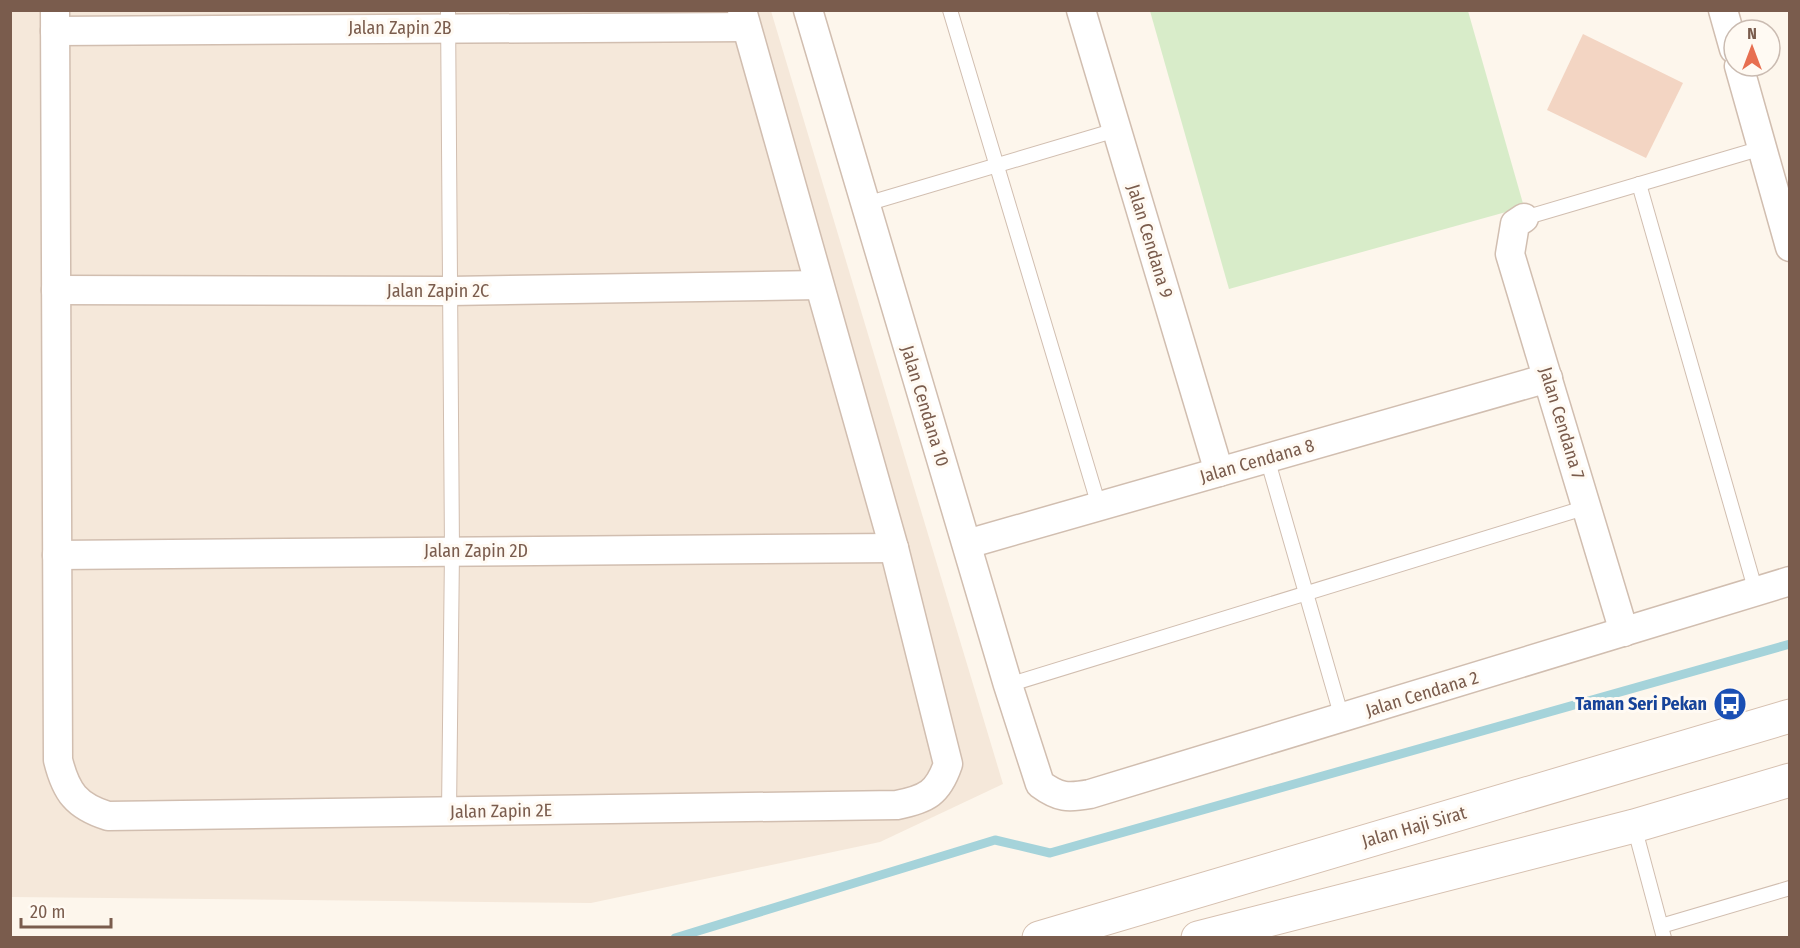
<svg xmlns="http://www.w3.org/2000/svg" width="1800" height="948" viewBox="0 0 1800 948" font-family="'Fira Sans Condensed',sans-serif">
  <rect width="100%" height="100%" fill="#fdf6ec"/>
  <!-- residential -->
  <path fill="#f5e8da" d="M11,11H771L1003,784L880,842L591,903L11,897Z"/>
  <!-- green -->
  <path fill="#d8ecc9" d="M1150,11H1468L1524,207L1229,289Z"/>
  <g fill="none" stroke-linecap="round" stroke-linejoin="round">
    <!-- stream -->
    <path stroke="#a5d3da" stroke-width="9" d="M675,938L995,840L1050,853L1790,644"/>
  </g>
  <!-- building -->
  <path fill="#f3d5c3" d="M1583,34L1683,83L1646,158L1547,110Z"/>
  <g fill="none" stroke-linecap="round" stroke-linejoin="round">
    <!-- lane casing -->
    <g stroke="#d1beb0" stroke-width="16">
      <g id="lane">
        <path d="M448,10L452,551L449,812"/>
        <path d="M950,10L1099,506"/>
        <path d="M1639,184L1756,592"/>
        <path d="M866,204L1116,130"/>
        <path d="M1524,218L1762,148"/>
        <path d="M1267,458L1342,718"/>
        <path d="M1008,685L1587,507"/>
        <path d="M1634,826L1664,938"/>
        <path d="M1661,926L1790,888"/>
      </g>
    </g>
    <!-- street casing -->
    <g stroke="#d1beb0" stroke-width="31">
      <g id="street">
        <path d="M55,10L58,760C66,792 76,806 108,816L897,805C927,799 938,793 948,764L894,548L742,10"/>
        <path d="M808,10L1008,685L1040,784C1059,798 1068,798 1090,794L1790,581"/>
        <path d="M1081,10L1219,472"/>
        <path d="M1723,10L1734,49"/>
        <path d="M55,31L746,27"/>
        <path d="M1739,66L1790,247"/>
        <path d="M1524,218L1515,224L1510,254L1624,632"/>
        <path d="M56,290L450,291L819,285"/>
        <path d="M967,544L1548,378"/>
        <path d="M57,555L894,548"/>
      </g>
    </g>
    <!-- secondary casing -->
    <g stroke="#d6c0b0" stroke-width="35">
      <g id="secondary">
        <path d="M1039,938L1790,716"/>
        <path d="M1198,938L1634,826L1790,780"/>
      </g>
    </g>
    <!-- lane -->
    <use href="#lane" stroke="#fff" stroke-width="14"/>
    <!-- street -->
    <use href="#street" stroke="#fff" stroke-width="28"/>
    <!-- secondary -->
    <use href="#secondary" stroke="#fff" stroke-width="33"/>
  </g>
  <!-- icons -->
  <defs>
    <g id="bus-disc" transform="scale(1.725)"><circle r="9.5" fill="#1a4fb4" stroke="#fffaf3"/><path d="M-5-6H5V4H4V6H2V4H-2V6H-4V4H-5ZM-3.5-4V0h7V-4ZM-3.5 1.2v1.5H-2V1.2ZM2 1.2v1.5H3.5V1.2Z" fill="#fff"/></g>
  </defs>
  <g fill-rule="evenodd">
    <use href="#bus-disc" x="1730" y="704"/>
  </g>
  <g text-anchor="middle" stroke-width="6" stroke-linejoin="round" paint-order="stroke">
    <!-- street labels -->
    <g font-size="18" fill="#7a5c4d" stroke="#fffaf3">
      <text x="400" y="34">Jalan Zapin 2B</text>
      <text transform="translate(1150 241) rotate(73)" y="6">Jalan Cendana 9</text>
      <text x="438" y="297">Jalan Zapin 2C</text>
      <text transform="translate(925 406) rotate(73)" y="6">Jalan Cendana 10</text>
      <text transform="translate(1562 423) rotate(73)" y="6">Jalan Cendana 7</text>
      <text transform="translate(1257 461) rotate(-16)" y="6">Jalan Cendana 8</text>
      <text x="476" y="557">Jalan Zapin 2D</text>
      <text transform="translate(1422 694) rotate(-17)" y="6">Jalan Cendana 2</text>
      <text transform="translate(501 811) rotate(-1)" y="6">Jalan Zapin 2E</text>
      <text transform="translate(1414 827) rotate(-16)" y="6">Jalan Haji Sirat</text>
    </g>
    <!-- transit labels -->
    <g font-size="18" font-weight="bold" fill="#164399" stroke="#fffaf3" text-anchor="end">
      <text x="1707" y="710">Taman Seri Pekan</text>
    </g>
  </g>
  <!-- border -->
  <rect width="1800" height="948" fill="none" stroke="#7a5c4d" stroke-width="24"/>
  <!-- north arrow -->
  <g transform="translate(1752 48)"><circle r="28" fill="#fffaf3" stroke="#cabbb1" stroke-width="1.5"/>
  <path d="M0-4.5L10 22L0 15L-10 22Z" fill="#e76f51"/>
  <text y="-9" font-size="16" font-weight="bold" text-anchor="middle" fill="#7a5c4d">N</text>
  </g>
  <!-- scale -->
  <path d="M21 918v9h90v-9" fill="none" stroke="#7a5c4d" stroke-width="3"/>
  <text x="30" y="918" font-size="18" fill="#7a5c4d" stroke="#fffaf3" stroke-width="4.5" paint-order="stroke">20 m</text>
</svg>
